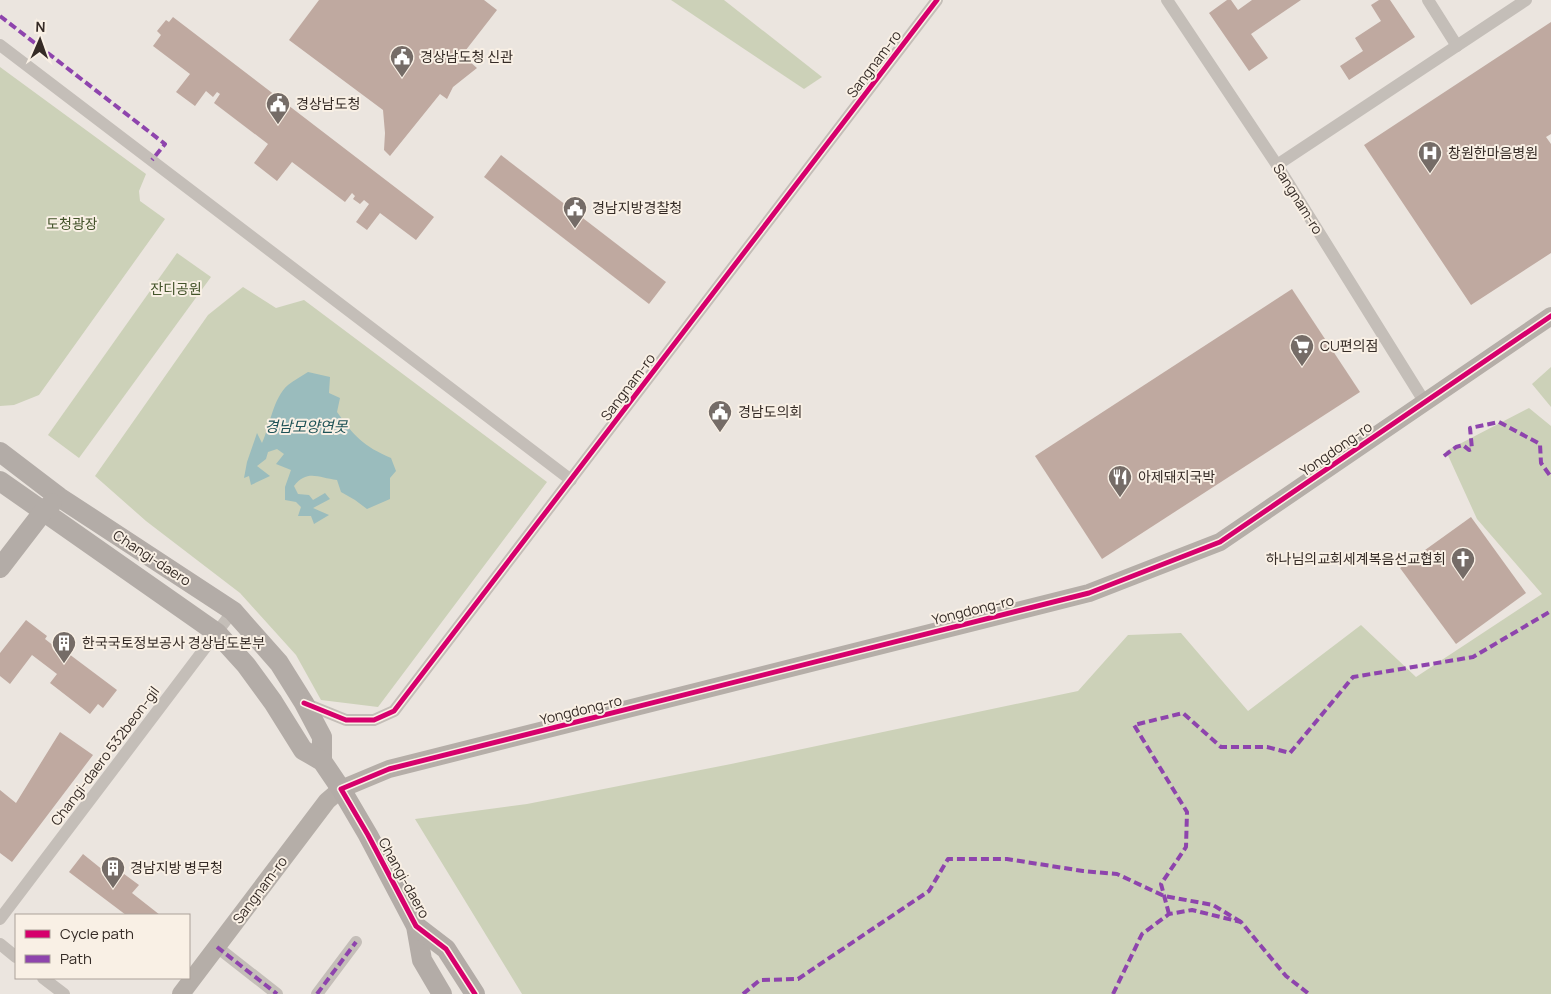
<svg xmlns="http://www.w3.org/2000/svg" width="1551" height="994" viewBox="0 0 1551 994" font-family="Manrope,'Noto Sans KR',sans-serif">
  <rect width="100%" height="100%" fill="#ebe5df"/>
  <!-- green -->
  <g fill="#ccd1b8">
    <path d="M671,0H724L822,77L804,89Z"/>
    <path d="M0,67L146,174L139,191L140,201L165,219L39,395L14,405L0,406Z"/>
    <path d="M177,253L211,277L79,458L48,435Z"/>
    <path d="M243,287L276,308L304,300L547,482L378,707L321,700L296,655L240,593L146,521L95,476L208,315Z"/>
    <path d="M1551,367V407L1532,384Z"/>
    <path d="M1529,408L1551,426V994H522L415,819L527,804L731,764L1078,691L1128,635L1181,633L1248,711L1361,625L1416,677L1542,594L1477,519L1446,451Z"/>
  </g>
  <!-- water -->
  <path fill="#9abcbd" d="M308,372L330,377L329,393L340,398L337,412C354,436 363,446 391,458L396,471L390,478V499L367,509L355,500L341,492L337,480C319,478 307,469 294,486L298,494L309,495L313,500L325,493L330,499L313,508L329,515L314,524L311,516H298L301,507L296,502L285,500V487L291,470L276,464L284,454L277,449L268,452L266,459L257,466L270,476L251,485L249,476L244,478L247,462L257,433L262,443C270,426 273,398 288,385C294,380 302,376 308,372Z"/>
  <!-- building -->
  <g fill="#bfa9a0">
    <path d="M319,0H484L497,10L462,55L477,68L453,87L447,99L440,94L390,156L384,150L385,133L383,110L289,40Z"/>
    <path d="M1227,0H1231L1238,10L1252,0H1301L1251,34L1268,58L1249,71L1209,13Z"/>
    <path d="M1379,0H1390L1415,37L1349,80L1340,66L1363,51L1355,38L1381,21L1371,5Z"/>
    <path d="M173,17L434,217L416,240L380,213L367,230L356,222L369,204L364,200L360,204L353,199L355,196L352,193L345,202L292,162L277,181L254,163L268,144L214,103L220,94L217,92L213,97L206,91L195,106L176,92L190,74L153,46L161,35L157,31L166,20L169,22Z"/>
    <path d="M1551,22V134L1546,137L1551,144V253L1471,305L1364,145Z"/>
    <path d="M501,155L666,282L649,304L484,177Z"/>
    <path d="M1292,289L1360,392L1102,559L1035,456Z"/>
    <path d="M1471,517L1526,593L1456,644L1400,568Z"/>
    <path d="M26,620L47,636L45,639L59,650L61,648L117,690L103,708L98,704L90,714L50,683L57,674L32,655L10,684L0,676V653Z"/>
    <path d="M60,732L93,755L12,862L0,853V790L16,803Z"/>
    <path d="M83,854L114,879L120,871L139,885L132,893L160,915H126L69,872Z"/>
  </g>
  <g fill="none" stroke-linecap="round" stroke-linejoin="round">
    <!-- street -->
    <g stroke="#c4beb8" stroke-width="12">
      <path d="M1167,0L1277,165L1424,401"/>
      <path d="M1428,0L1457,46"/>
      <path d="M0,45L571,480"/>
      <path d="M1277,165L1526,0"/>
      <path d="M304,703L346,720H374L394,711L937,0"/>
      <path d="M0,919L233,611"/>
      <path d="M0,944L16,957"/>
      <path d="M217,947L277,994"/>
      <path d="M43,978L64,994"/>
      <path d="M317,994L356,942"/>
    </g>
    <!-- secondary -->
    <path stroke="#b5aea8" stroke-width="18" d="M181,994L327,801L341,789L389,769L1089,593L1220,542L1551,316"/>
    <!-- primary -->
    <g stroke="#b3aca7" stroke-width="20">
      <path d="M0,452L59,497L233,611L279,663L304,703L322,737V761"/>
      <path d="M0,481L217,633L246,665L273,702L303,750L322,761L341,789L368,835L416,926L422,960L442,994"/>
      <path d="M0,568L43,512L52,503"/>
      <path d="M416,926L446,949L475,994"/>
    </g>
    <!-- quiet -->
    <g stroke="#8e44ad" stroke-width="4" stroke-dasharray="8 4" stroke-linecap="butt">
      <path d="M0,16L165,144L152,160"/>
      <path d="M1444,456L1456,447L1463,445L1469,450L1472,449L1470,428L1499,422L1540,444L1541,463L1551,477"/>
      <path d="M1169,914L1161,884L1186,847L1187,812L1134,725L1183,713L1221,747H1267L1290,753L1353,677L1473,657L1551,611"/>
      <path d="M217,947L277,994"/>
      <path d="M317,994L356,942"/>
      <path d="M743,994L760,980L798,979L929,891L948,859H1007L1083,871L1117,874L1164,896L1213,905L1241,922"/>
      <path d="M1113,994L1142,934L1169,914L1192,910L1241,922L1286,976L1309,994"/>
    </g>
    <!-- cycleway casing -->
    <g stroke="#f9f0e5" stroke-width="8">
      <g id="cycleway">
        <path d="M304,703L346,720H374L394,711L937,0"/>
        <path d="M475,994L446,949L416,926L368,835L341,789L389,769L1089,593L1220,542L1551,316"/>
      </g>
    </g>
    <!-- cycleway -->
    <use href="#cycleway" stroke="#d6006c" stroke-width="5"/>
  </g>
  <!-- icons -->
  <defs>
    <g id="civic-pin" transform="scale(1.25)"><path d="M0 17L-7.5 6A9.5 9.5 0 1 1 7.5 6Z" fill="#756c67" stroke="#f9f0e5"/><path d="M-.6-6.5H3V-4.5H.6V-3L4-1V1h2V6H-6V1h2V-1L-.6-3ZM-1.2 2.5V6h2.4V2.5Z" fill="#fff"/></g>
    <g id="hospital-pin" transform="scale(1.25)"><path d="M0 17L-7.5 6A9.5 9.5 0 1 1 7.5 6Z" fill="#756c67" stroke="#f9f0e5"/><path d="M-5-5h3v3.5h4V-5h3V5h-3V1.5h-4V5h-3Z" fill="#fff"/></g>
    <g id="supermarket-pin" transform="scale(1.25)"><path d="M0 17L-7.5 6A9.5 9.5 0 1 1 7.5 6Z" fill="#756c67" stroke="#f9f0e5"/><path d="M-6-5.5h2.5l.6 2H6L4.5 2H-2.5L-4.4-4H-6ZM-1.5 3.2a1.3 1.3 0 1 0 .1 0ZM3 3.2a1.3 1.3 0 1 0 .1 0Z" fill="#fff"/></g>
    <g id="restaurant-pin" transform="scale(1.25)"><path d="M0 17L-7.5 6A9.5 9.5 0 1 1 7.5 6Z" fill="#756c67" stroke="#f9f0e5"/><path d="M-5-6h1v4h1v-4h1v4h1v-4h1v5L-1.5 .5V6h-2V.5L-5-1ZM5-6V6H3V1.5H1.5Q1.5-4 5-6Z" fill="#fff"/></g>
    <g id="church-pin" transform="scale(1.25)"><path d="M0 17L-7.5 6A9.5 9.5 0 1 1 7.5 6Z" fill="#756c67" stroke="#f9f0e5"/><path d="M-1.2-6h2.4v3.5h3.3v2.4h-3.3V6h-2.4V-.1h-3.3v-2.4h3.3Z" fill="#fff"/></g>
    <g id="building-pin" transform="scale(1.25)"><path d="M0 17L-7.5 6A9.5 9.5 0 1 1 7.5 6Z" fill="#756c67" stroke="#f9f0e5"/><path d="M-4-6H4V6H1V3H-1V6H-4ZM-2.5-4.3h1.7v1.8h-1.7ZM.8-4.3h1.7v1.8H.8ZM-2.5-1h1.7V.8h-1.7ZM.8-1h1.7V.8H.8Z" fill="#fff"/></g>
  </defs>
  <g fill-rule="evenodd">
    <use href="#civic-pin" x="402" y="57"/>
    <use href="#civic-pin" x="278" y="104"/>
    <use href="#hospital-pin" x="1430" y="153"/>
    <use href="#civic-pin" x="575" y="208"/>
    <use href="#supermarket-pin" x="1302" y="346"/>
    <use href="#civic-pin" x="720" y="412"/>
    <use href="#restaurant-pin" x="1120" y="477"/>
    <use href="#church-pin" x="1463" y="559"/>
    <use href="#building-pin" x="64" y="643"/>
    <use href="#building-pin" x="113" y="868"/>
  </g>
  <g text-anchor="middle" stroke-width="4" stroke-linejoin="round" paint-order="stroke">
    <!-- poi labels -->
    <g font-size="14" fill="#352b26" stroke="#f9f0e5" text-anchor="start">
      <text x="420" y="62">경상남도청 신관</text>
      <text x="296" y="109">경상남도청</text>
      <text x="1448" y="158">창원한마음병원</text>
      <text x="592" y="213">경남지방경찰청</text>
      <text x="1320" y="351">CU편의점</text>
      <text x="738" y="417">경남도의회</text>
      <text x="1138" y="482">아제돼지국박</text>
      <text x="1446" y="564" text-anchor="end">하나님의교회세계복음선교협회</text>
      <text x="82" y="648">한국국토정보공사 경상남도본부</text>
      <text x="130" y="873">경남지방 병무청</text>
    </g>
    <!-- street labels -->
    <g font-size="14" fill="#352b26" stroke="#f9f0e5">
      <text transform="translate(874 64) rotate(-53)" y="5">Sangnam-ro</text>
      <text transform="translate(1298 199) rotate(58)" y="5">Sangnam-ro</text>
      <text transform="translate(628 387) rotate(-53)" y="5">Sangnam-ro</text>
      <text transform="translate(1336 449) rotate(-35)" y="5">Yongdong-ro</text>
      <text transform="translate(152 558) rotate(33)" y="5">Changi-daero</text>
      <text transform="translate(973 610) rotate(-14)" y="5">Yongdong-ro</text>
      <text transform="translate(581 710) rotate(-14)" y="5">Yongdong-ro</text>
      <text transform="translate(105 756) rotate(-53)" y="5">Changi-daero 532beon-gil</text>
      <text transform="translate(404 878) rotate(61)" y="5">Changi-daero</text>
      <text transform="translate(260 890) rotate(-53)" y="5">Sangnam-ro</text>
    </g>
    <!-- park labels -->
    <g font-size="14" fill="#43532a" stroke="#f9f0e5">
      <text x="72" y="229">도청광장</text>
      <text x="176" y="294">잔디공원</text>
    </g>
    <!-- water labels -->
    <g font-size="15" font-style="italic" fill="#1c5156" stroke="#f9f0e5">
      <text x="306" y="432">경남모양연못</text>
    </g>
  </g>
  <!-- legend -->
  <rect x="15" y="914" width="175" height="65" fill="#f9f0e5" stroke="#aba199"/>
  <rect x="25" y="930" width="25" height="8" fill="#d6006c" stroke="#aba199"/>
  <text x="60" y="939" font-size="15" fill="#352b26">Cycle path</text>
  <rect x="25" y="955" width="25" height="8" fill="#8e44ad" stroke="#aba199"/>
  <text x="60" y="964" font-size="15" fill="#352b26">Path</text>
  <!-- north arrow -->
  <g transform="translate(40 40) rotate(2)" stroke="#f9f0e5" stroke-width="4" paint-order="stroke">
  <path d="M0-4L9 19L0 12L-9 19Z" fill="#352b26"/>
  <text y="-8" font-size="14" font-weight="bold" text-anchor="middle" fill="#352b26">N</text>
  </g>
</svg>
